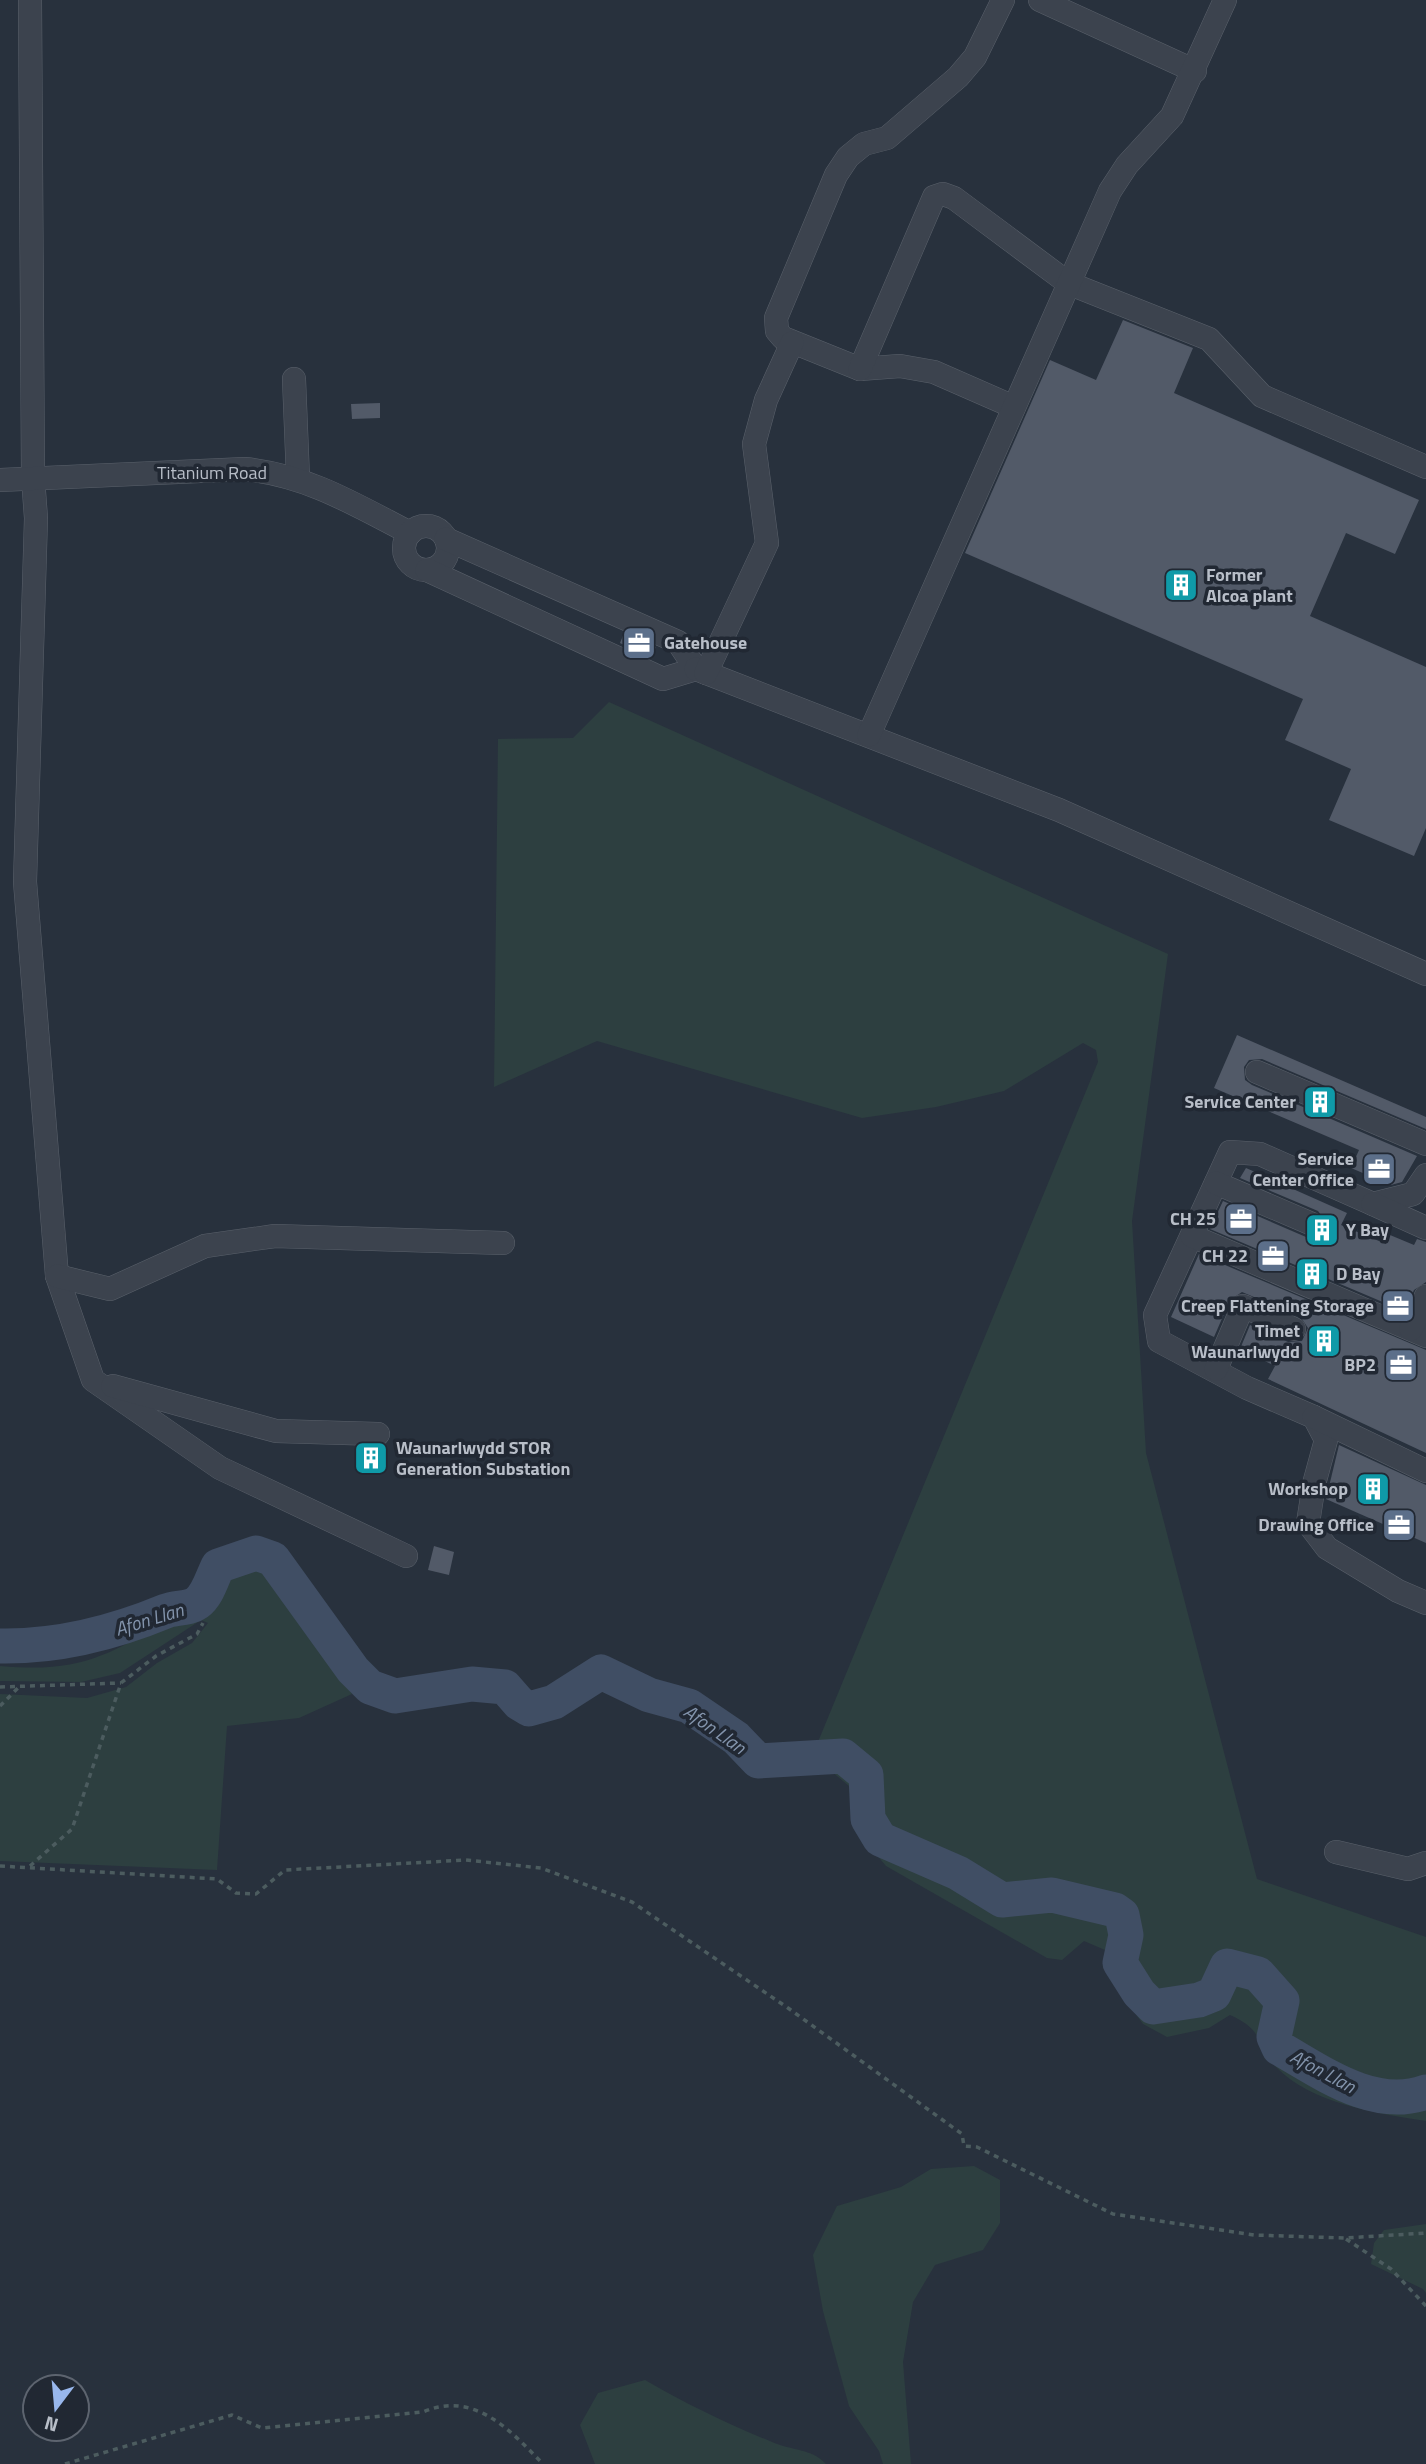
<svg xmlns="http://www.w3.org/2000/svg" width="1426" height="2464" viewBox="0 0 1426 2464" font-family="'Titillium Web',sans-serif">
  <rect width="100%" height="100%" fill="#28313d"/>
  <!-- green -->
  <g fill="#2d3f40">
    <path d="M609,702L1168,954L1132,1221L1146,1453L1257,1879L1426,1937V2121C1376,2113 1311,2104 1275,2066C1253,2042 1267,2032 1230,2015L1209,2028L1167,2037L1143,2024L1113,1983L1112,1953L1084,1941L1062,1960L1047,1958L886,1866L854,1828L849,1786L831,1771H806L1098,1062L1096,1050L1083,1043L1004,1091L936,1107L862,1118L597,1041L494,1087L498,739L573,738Z"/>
    <path d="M254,1567L278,1584L352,1694L299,1718L227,1726L217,1870L0,1861V1694L87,1698L126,1687L157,1663L192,1643L208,1623L201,1620L120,1673L81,1682L0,1681V1666C79,1673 105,1657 171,1619C201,1601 214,1595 238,1568Z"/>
    <path d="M974,2166L1000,2180V2223L983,2250L935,2265L913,2302L903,2362L911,2464H883L879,2451L849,2406L823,2311L813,2255L837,2206L901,2187L931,2169Z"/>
    <path d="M1426,2224V2293L1423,2289L1371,2264L1374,2243L1384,2230Z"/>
    <path d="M645,2380C686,2404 728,2424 772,2442C792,2451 811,2448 826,2464H595L580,2425L598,2393Z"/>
  </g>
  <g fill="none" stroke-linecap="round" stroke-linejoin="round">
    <!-- river -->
    <path stroke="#404e64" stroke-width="35" d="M0,1646C58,1647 113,1633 166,1611C176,1607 189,1609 197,1603C208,1595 212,1578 218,1566L256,1553L273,1559L353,1670L370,1687L395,1696L472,1684L505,1687L519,1703L529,1709L554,1702L601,1672L649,1695L689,1706L736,1738L758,1761L843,1756L866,1775L868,1819L880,1839L958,1873L1002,1900L1052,1895L1115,1910L1122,1915L1126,1935L1120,1963L1139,1993L1153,2007L1199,2000L1214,1994L1227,1966L1258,1974L1282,2001L1274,2037L1279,2048C1323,2073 1374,2111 1426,2092"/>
  </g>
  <!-- building -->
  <g fill="#525a68">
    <path d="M1123,320L1193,348L1174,393L1419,500L1395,554L1346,533L1310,616L1426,667V828L1414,856L1329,820L1351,769L1285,740L1303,699L965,553L1050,360L1096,380Z"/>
    <path d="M380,403V418L352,419L351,404Z"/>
    <path d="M624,633L656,647L651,658L620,643Z"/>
    <path d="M1237,1035L1426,1117V1129L1262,1059L1249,1060L1244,1067L1245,1080L1252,1085L1417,1156L1402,1182L1391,1185L1351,1168L1359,1150L1214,1088Z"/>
    <path d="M1246,1168L1347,1213L1341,1225L1386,1244L1390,1235L1414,1245L1417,1239L1426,1242V1282L1414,1290L1404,1311L1210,1229L1223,1201L1306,1237L1314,1238L1325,1230L1326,1222L1318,1211L1240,1178Z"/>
    <path d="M1199,1254L1426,1350V1453L1268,1379L1275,1366L1240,1349L1250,1325L1288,1342L1302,1341L1308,1328L1300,1316L1242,1292L1230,1300L1214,1337L1171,1317Z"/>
    <path d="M1339,1445L1426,1485V1543L1326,1499Z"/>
    <rect x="363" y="1448" width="16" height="14"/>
    <path d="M434,1546L454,1552L449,1575L428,1570Z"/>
  </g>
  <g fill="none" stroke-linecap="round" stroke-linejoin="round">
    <!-- minor casing -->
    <g stroke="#5a616b" stroke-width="24">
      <g id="minor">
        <path d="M30,0L33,478L36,518L25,882L57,1276L93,1380L220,1468L406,1556"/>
        <path d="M1003,0L975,57L958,77L887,138L864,144L848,157L836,175L776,318L777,331L783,338L860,369L900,366L934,372L1014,407"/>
        <path d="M1040,0L1195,71"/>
        <path d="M860,369L934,197L943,194L954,198L1068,283L1209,339L1262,396L1426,467"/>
        <path d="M294,379L298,478"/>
        <path d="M0,480L245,469C309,476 354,504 410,533"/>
        <circle cx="426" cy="548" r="22"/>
        <path d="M427,570L663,679L696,669L678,642L446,539"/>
        <path d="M696,669L1059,810L1426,974"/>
        <path d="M706,673L767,543L754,444L766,400L792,343"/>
        <path d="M869,735L1110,191L1127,165L1172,116L1225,0"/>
        <path d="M1257,1072L1426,1144"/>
        <path d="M1426,1175L1413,1194L1373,1204L1260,1154L1230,1152L1155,1315L1159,1341L1247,1388L1314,1417L1326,1440L1314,1484L1308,1523L1327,1548L1398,1591L1426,1603"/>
        <path d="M1216,1183L1312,1224"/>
        <path d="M1373,1204L1426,1228"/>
        <path d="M1192,1236L1426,1336"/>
        <path d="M57,1276L110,1289L205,1246L275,1236L503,1243"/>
        <path d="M1411,1329L1426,1296"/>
        <path d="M1216,1369L1243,1306L1294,1329"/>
        <path d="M113,1386L276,1431L378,1434"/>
        <path d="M1314,1417L1426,1471"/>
        <path d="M1336,1852L1408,1869L1426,1863"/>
      </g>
    </g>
    <!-- path -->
    <g stroke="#4c5c5f" stroke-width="3.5" stroke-dasharray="5 5" stroke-linecap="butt">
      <path d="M0,1687L121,1683"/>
      <path d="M0,1706L18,1688"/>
      <path d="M0,1866L217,1879L236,1893L256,1894L285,1870L466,1860L541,1868L632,1902L788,2008L962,2134L964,2146L977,2147L1113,2214L1254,2235L1345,2238L1426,2233"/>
      <path d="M30,1866L72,1829L121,1683L156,1656L197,1634L203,1623"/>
      <path d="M1346,2239L1391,2269L1426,2306"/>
      <path d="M65,2464L232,2415L262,2428L423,2412C474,2390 510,2430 543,2464"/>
    </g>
    <!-- minor -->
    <use href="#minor" stroke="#3c434e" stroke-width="23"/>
  </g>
  <!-- icons -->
  <defs>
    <g id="building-square" transform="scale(1.75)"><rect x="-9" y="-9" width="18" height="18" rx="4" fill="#0f9aa8" stroke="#212833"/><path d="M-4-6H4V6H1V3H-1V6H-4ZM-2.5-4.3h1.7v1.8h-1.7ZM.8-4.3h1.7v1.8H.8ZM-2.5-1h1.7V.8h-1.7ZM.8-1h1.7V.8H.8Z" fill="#fff"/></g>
    <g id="office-square" transform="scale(1.75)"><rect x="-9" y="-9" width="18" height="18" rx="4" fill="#5c6f8a" stroke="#212833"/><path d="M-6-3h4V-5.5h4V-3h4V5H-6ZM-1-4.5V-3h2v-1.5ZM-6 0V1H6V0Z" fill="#fff"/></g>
  </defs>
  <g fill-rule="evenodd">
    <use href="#building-square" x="1181" y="585"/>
    <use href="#office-square" x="639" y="643"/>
    <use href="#building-square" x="1320" y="1102"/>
    <use href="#office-square" x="1379" y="1169"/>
    <use href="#office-square" x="1241" y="1219"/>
    <use href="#building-square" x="1322" y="1230"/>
    <use href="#office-square" x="1273" y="1256"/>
    <use href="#building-square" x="1312" y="1274"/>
    <use href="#office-square" x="1398" y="1306"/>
    <use href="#building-square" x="1324" y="1341"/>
    <use href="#office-square" x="1401" y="1365"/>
    <use href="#building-square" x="371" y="1458"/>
    <use href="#building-square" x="1373" y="1489"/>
    <use href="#office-square" x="1399" y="1525"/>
  </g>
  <g text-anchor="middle" stroke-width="7" stroke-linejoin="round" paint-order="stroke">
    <!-- street labels -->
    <g font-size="18" fill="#b8bec8" stroke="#212833">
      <text x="212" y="479">Titanium Road</text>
    </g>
    <!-- poi labels -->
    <g font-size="18" font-weight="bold" fill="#b8bec8" stroke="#212833" text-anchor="end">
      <text x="1206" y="581" text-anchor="start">Former<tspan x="1206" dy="21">Alcoa plant</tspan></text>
      <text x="664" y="649" text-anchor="start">Gatehouse</text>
      <text x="1296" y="1108">Service Center</text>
      <text x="1354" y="1165">Service<tspan x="1354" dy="21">Center Office</tspan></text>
      <text x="1216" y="1225">CH 25</text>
      <text x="1346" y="1236" text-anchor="start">Y Bay</text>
      <text x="1248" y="1262">CH 22</text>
      <text x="1336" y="1280" text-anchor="start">D Bay</text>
      <text x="1374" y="1312">Creep Flattening Storage</text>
      <text x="1300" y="1337">Timet<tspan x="1300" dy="21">Waunarlwydd</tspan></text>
      <text x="1376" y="1371">BP2</text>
      <text x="396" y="1454" text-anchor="start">Waunarlwydd STOR<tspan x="396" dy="21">Generation Substation</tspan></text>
      <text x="1348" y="1495">Workshop</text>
      <text x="1374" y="1531">Drawing Office</text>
    </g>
    <!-- water labels -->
    <g font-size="19" font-style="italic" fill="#8394ac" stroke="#212833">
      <text transform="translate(149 1619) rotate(-17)" y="7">Afon Llan</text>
      <text transform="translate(715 1729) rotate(35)" y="7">Afon Llan</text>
      <text transform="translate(1323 2071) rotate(28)" y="7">Afon Llan</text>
    </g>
  </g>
  <!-- north arrow -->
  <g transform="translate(56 2408) rotate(196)"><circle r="33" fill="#212833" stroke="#5d646f" stroke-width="2"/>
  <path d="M0-5L12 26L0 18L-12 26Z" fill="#98b7ed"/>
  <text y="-10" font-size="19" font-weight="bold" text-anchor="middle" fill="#b8bec8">N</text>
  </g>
</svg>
